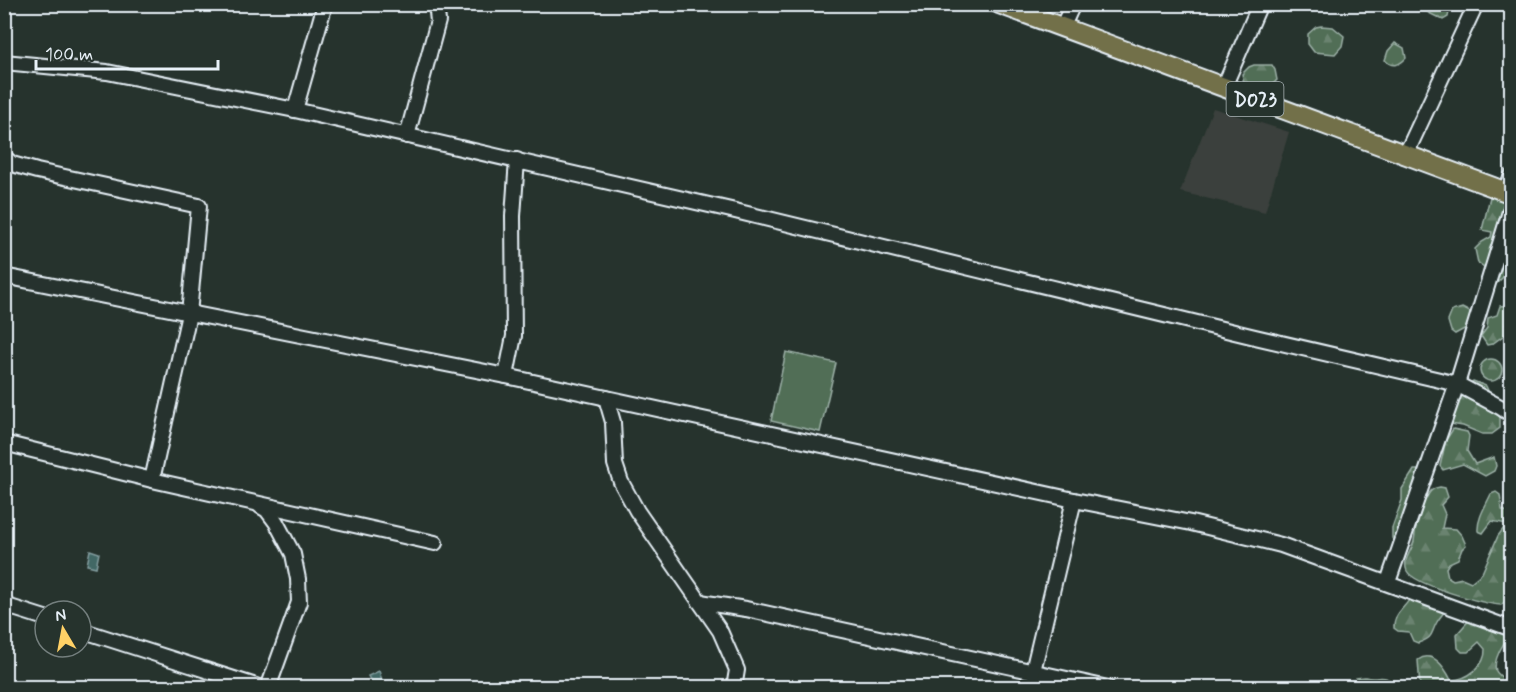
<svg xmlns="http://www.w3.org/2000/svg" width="1516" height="692" viewBox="0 0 1516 692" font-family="Mynerve,sans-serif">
  <defs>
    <pattern id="forest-firs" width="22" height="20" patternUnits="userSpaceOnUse" patternTransform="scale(1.5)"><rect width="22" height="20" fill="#516e56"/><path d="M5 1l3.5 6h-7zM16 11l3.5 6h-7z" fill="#6a836f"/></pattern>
  </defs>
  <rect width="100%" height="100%" fill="#26332d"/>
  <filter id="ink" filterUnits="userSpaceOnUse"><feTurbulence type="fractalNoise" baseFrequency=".0167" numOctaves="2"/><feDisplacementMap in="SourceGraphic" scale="12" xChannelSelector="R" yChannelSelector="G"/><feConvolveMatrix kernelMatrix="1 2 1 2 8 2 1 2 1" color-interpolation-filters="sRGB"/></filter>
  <g filter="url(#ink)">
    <!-- built -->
    <path fill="#3a403c" d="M1213,108L1289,132L1265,212L1180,192Z"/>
    <!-- forest -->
    <g fill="url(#forest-firs)" stroke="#9cb0a7" stroke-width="1.5">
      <path d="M1418,5H1445L1449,12L1448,17L1443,20L1429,13Z"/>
      <path d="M1321,26L1333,27L1344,36L1342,46L1335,54L1314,52L1308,44V34L1316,27Z"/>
      <path d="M1395,43L1404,48L1406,58C1400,65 1392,68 1385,60L1388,51Z"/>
      <path d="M1254,65H1272L1275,70L1277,80C1268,91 1256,88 1244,83L1242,74L1249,67Z"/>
      <path d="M1500,196L1511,206V269L1497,283L1492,281L1486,268L1478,263L1475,249L1482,242L1491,237L1492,232L1482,230L1490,197Z"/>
      <path d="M1511,304V330L1492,344L1487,345L1481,336L1487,328L1488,318L1497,315L1500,306L1510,305Z"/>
      <path d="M1462,308L1470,312L1472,317L1468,327L1455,334L1451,331L1448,321L1452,311Z"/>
      <circle cx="1491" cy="370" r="11"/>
      <path d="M1473,381L1486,386L1500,418V428L1492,434H1482L1463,426L1450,424L1456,396L1466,392L1469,384Z"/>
      <path d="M1453,429L1467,432L1469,436L1467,451L1475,464L1494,457L1496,466L1494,471L1485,476L1463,464L1443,470L1440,466L1446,440Z"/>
      <path d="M1414,470H1424L1430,477L1431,482L1395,542L1392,538V528L1402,500V489Z"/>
      <path d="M1440,487L1445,488L1448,497L1441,505L1445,514L1442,528L1456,529L1462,536L1466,545L1462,549L1458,559L1449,563L1446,568L1448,577L1453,580L1462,578L1471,582L1482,573L1498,536L1507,524L1492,521L1483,533L1478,531C1477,519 1486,505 1491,494L1496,492L1500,495L1502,510L1511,513V538L1508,546L1511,561L1509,570L1511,575L1509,598L1501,605C1485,604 1414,585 1407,571C1402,560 1412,551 1414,541C1417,523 1414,518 1424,502C1429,494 1430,488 1440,487Z"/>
      <path d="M1411,597L1434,599L1444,597L1448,600C1448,611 1442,613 1437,622C1430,634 1435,637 1418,643L1413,641L1409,632L1398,631L1394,628C1393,614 1405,608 1411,597Z"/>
      <path d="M1471,618L1510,634C1504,643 1492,660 1496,671C1498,676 1507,680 1511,683V687H1420L1418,660C1433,649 1445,668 1451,680C1467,680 1486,666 1485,649L1479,642L1468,652H1462L1458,648L1457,634Z"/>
      <path d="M1365,677C1379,681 1386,671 1394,687H1356V678Z"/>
    </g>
    <!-- park -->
    <path fill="#516e56" stroke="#9cb0a7" stroke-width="1.5" d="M786,352L836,363L820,432L771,421Z"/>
    <!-- water -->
    <g fill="#426765" stroke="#849ea0" stroke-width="1.5">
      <path d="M90,550L99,553L96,567L87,565Z"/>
      <path d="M379,671L383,683L382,687H374L368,676Z"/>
    </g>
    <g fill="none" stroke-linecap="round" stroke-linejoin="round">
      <!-- minor casing -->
      <g stroke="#e8f1f8" stroke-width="18">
        <g id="minor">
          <path d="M1062,28L1073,4"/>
          <path d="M4,62L107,72L295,110L731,210L1255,337L1457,384L1500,407L1512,415"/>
          <path d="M1224,87L1260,4"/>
          <path d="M295,110L325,4"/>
          <path d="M407,136L438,21L436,4"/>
          <path d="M1405,156L1476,4"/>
          <path d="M4,157L12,164L37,171L199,206L189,314L152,480"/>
          <path d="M1504,192L1512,176"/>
          <path d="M4,276L506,376L1074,500L1191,523L1281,545L1512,629"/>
          <path d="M506,376L514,336L513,216L517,160"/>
          <path d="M606,398L613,422L615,464L621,482L637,511L720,631L737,670L734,688"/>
          <path d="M4,443L152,480L435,543"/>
          <path d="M260,506L267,510L276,522L293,554L298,579L299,602L268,688"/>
          <path d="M1388,582L1457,384L1512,205"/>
          <path d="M700,602L746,609L1108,688"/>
          <path d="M7,606L45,618"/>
          <path d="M81,630L262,688"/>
          <path d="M1033,671L1074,500"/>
        </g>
      </g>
      <!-- major casing -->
      <g stroke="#e8f1f8" stroke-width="22">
        <path id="major" d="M999,4L1512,194"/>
      </g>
      <!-- minor -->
      <use href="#minor" stroke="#26332d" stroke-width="14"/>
      <!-- major -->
      <use href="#major" stroke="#726f4a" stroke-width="18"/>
    </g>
  </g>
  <g text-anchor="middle" stroke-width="4.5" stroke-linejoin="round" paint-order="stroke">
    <!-- shield labels -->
    <rect fill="#26332d" stroke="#aeb8bb" stroke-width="1.5" x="1226.5" y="82" width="57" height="34" rx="4.5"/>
    <g font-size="20" font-weight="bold" fill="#e8f1f8">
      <text x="1255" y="106">D023</text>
    </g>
  </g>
  <!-- margin -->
  <rect width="1516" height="692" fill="none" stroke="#26332d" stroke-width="24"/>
  <rect x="12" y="12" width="1492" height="668" fill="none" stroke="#e8f1f8" stroke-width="2" filter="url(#ink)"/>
  <!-- north arrow -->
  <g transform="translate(63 629) rotate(350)"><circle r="28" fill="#26332d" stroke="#747f7e" stroke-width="1.5"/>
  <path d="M0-4.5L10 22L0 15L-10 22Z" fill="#ffd166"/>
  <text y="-9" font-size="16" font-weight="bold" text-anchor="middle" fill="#e8f1f8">N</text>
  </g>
  <!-- scale -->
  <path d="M36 60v9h182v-9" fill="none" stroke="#e8f1f8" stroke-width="3"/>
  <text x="45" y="60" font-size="18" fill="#e8f1f8" stroke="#26332d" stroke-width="4.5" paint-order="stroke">100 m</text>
</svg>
